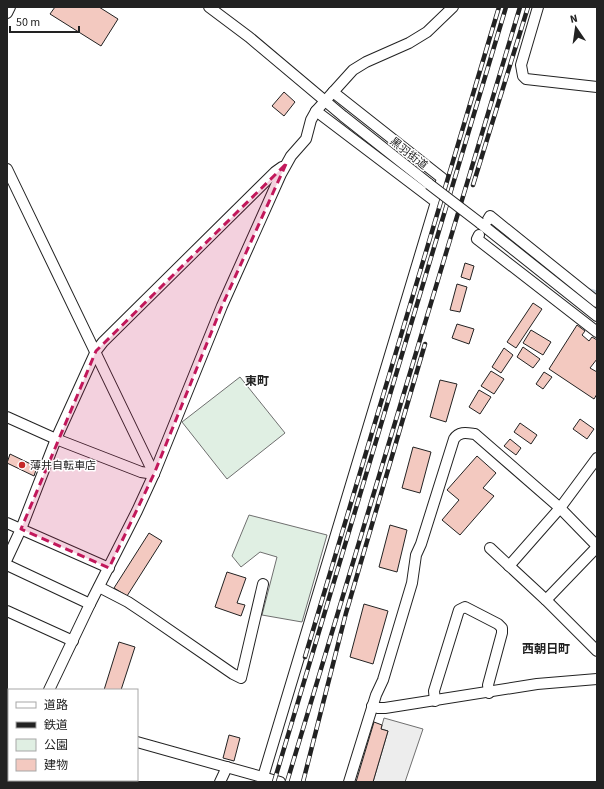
<svg xmlns="http://www.w3.org/2000/svg" width="604" height="789" viewBox="0 0 604 789" font-family="'Source Sans 3','Noto Sans JP',sans-serif">
  <rect width="100%" height="100%" fill="#fff"/>
  <!-- green -->
  <g fill="#e0efe3" stroke="#6f6f6f">
    <path d="M240,377L285,433L227,479L182,422Z"/>
    <path d="M249,515L327,535L302,622L262,615L277,557L260,552L241,567L232,556Z"/>
  </g>
  <!-- parking -->
  <path fill="#ededed" stroke="#6f6f6f" d="M384,718L423,729L405,782H373L388,731L381,729Z"/>
  <g fill="none" stroke-linecap="round" stroke-linejoin="round">
    <!-- stream -->
    <path stroke="#c7d3dd" stroke-width="3" d="M586,289L597,292"/>
  </g>
  <!-- building -->
  <g fill="#f3c9c0" stroke="#222">
    <path d="M55,7H99L118,19L101,46L50,14Z"/>
    <path d="M284,92L295,102L284,116L272,106Z"/>
    <path d="M465,263L474,266L470,280L461,277Z"/>
    <path d="M457,284L467,287L460,312L450,310Z"/>
    <path d="M533,303L542,309L516,348L507,342Z"/>
    <path d="M457,324L474,329L469,344L452,338Z"/>
    <path d="M577,325L585,331L582,335L589,341L592,337L597,340V359L590,368L597,372V394L594,399L549,369Z"/>
    <path d="M531,330L551,342L543,355L523,343Z"/>
    <path d="M523,347L540,359L533,368L517,357Z"/>
    <path d="M504,348L513,355L501,373L492,367Z"/>
    <path d="M491,371L504,379L494,394L481,386Z"/>
    <path d="M544,372L552,377L543,389L536,384Z"/>
    <path d="M440,380L457,384L446,422L430,417Z"/>
    <path d="M479,390L491,397L480,414L469,407Z"/>
    <path d="M580,419L594,429L587,439L573,429Z"/>
    <path d="M520,423L537,435L531,444L514,432Z"/>
    <path d="M510,439L521,448L516,455L504,446Z"/>
    <path d="M413,447L431,452L420,493L402,488Z"/>
    <path d="M10,454L37,467L34,476L7,463Z"/>
    <path d="M477,456L496,473L483,488L494,496L460,535L442,520L459,500L447,490Z"/>
    <path d="M390,525L407,530L397,572L379,567Z"/>
    <path d="M149,533L162,541L127,596L114,588Z"/>
    <path d="M227,572L246,578L237,603L245,605L241,616L215,607Z"/>
    <path d="M364,604L388,611L373,664L350,657Z"/>
    <path d="M119,642L135,647L121,690H104Z"/>
    <path d="M374,722L382,725L381,729L388,731L373,782H356Z"/>
    <path d="M229,735L240,738L234,761L223,758Z"/>
  </g>
  <g fill="none" stroke-linecap="round" stroke-linejoin="round">
    <!-- minor casing -->
    <g stroke="#222" stroke-width="12">
      <g id="minor">
        <path d="M209,7L249,37L343,116L429,184"/>
        <path d="M538,7L521,65L523,76L526,79L597,87"/>
        <path d="M7,13L10,7"/>
        <path d="M333,92L442,178L437,198"/>
        <path d="M7,169L154,474"/>
        <path d="M487,221L490,216L597,302"/>
        <path d="M480,223L597,316"/>
        <path d="M479,235L477,239L597,332"/>
        <path d="M7,417L56,439L141,472L154,474"/>
        <path d="M7,523L109,568"/>
        <path d="M490,548L546,600L597,651"/>
        <path d="M7,559L21,529L56,439L96,351L103,342L275,172L282,167"/>
        <path d="M7,565L90,604"/>
        <path d="M509,566L560,508L597,458"/>
        <path d="M99,587L128,602L146,614L233,674L241,678L263,584"/>
        <path d="M546,600L597,547"/>
        <path d="M7,611L73,641"/>
        <path d="M49,690L90,604L137,511L154,474L222,306L281,174L291,156L306,139L311,120L316,111L353,70L366,62L409,43L427,32L453,7"/>
        <path d="M435,701L434,691L459,610L465,607L498,624L502,628V633L488,685L489,693"/>
        <path d="M7,703L9,704"/>
        <path d="M372,706L378,708H385L537,684L597,679"/>
        <path d="M137,742L280,782"/>
        <path d="M263,777L436,202L316,111"/>
        <path d="M9,782L10,780"/>
        <path d="M220,782L227,767"/>
        <path d="M349,782L376,695L383,680L412,583L416,555L421,544L454,439C459,431 467,433 475,434L560,508L597,546"/>
      </g>
    </g>
    <!-- minor -->
    <use href="#minor" stroke="#fff" stroke-width="10"/>
    <!-- rail casing -->
    <g stroke="#222" stroke-width="4.5">
      <g id="rail">
        <path d="M473,185L528,7"/>
        <path d="M305,657L499,7"/>
        <path d="M274,782L506,7"/>
        <path d="M287,782L520,7"/>
        <path d="M303,782L346,613L425,344"/>
      </g>
    </g>
    <!-- rail -->
    <use href="#rail" stroke="#fff" stroke-width="3" stroke-dasharray="9" stroke-linecap="butt"/>
    <!-- minor-bridge casing -->
    <g stroke="#222" stroke-width="12" stroke-linecap="butt">
      <path id="minor-bridge" d="M429,184L480,223"/>
    </g>
    <!-- minor-bridge -->
    <use href="#minor-bridge" stroke="#fff" stroke-width="10"/>
  </g>
  <!-- marked area -->
  <path fill="#c2185b" fill-opacity="0.2" stroke="#c2185b" stroke-width="3" stroke-dasharray="8 5" stroke-linejoin="round" d="M286,164L222,306L154,474L109,568L21,529L96,351Z"/>
  <!-- markers -->
  <circle fill="#c62828" stroke="#fff" stroke-width="1.5" cx="22" cy="465" r="4"/>
  <g text-anchor="middle" stroke-width="3" stroke-linejoin="round" paint-order="stroke">
    <!-- street labels -->
    <g font-size="11" fill="#222" stroke="#fff">
      <text transform="translate(409 153) rotate(38)" y="4">黒羽街道</text>
    </g>
    <!-- poi labels -->
    <g font-size="11" fill="#222" stroke="#fff" text-anchor="start">
      <text x="30" y="469">薄井自転車店</text>
    </g>
    <!-- neighbourhood labels -->
    <g font-size="12" font-weight="bold" fill="#222" stroke="#fff">
      <text x="257" y="385">東町</text>
      <text x="546" y="653">西朝日町</text>
    </g>
  </g>
  <!-- border -->
  <rect width="604" height="789" fill="none" stroke="#222222" stroke-width="16"/>
  <!-- legend -->
  <rect x="8" y="689" width="130" height="92" fill="#ffffff" stroke="#a7a7a7"/>
  <rect x="16" y="702" width="20" height="6" fill="#ffffff" stroke="#a7a7a7"/>
  <text x="44" y="709" font-size="12" fill="#222222">道路</text>
  <rect x="16" y="722" width="20" height="6" fill="#222222" stroke="#a7a7a7"/>
  <text x="44" y="729" font-size="12" fill="#222222">鉄道</text>
  <rect x="16" y="739" width="20" height="12" fill="#e0efe3" stroke="#a7a7a7"/>
  <text x="44" y="749" font-size="12" fill="#222222">公園</text>
  <rect x="16" y="759" width="20" height="12" fill="#f3c9c0" stroke="#a7a7a7"/>
  <text x="44" y="769" font-size="12" fill="#222222">建物</text>
  <!-- north arrow -->
  <g transform="translate(576 28) rotate(347)" stroke="#ffffff" stroke-width="3" paint-order="stroke">
  <path d="M0-3L7 15L0 10L-7 15Z" fill="#222222"/>
  <text y="-6" font-size="11" font-weight="bold" text-anchor="middle" fill="#222222">N</text>
  </g>
  <!-- scale -->
  <path d="M10 26v6h69v-6" fill="none" stroke="#222222" stroke-width="2"/>
  <text x="16" y="26" font-size="12" fill="#222222" stroke="#ffffff" stroke-width="3" paint-order="stroke">50 m</text>
</svg>
